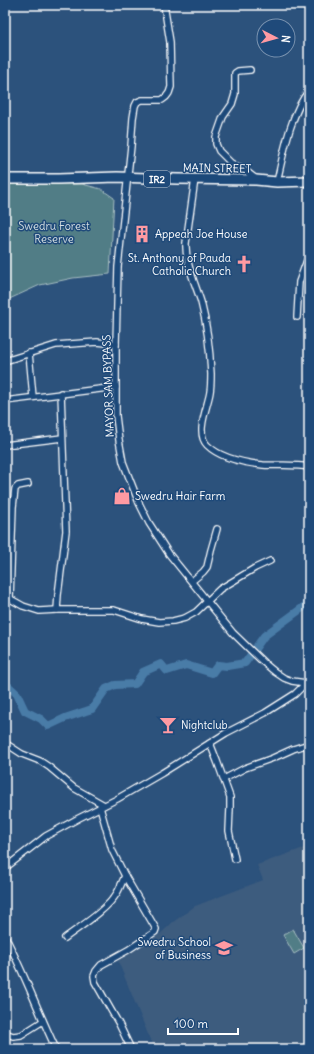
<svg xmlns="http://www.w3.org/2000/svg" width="314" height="1054" viewBox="0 0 314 1054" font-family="Delius,sans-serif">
  <rect width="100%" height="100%" fill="#2c527c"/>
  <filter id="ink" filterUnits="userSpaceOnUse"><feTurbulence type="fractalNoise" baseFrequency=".025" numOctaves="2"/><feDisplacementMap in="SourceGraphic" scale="8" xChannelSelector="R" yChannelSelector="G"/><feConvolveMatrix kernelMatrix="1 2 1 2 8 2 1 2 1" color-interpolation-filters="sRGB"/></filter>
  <g filter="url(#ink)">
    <!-- built -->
    <path fill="#3c5b7e" d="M309,846V1049H154L118,961L159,935L173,922L195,906L263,880L257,865Z"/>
    <!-- green -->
    <g fill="#517d86" stroke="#a8bec2">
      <path d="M5,182L82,184L101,189L114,198L110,274L73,278L40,285L5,301Z"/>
      <path d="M293,929L304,948L294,954L283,935Z"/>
    </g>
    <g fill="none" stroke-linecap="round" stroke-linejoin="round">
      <!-- river -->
      <path stroke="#4a7ba7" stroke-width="8" d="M5,683L17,694L25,711L41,719L48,726L65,718L92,709L106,689L115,685L135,684L143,672L161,664L167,671L186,665L212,673L218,665L227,666L245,663L264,636L309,603"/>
      <!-- street casing -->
      <g stroke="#fff" stroke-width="8">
        <g id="street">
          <path d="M164,5L170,42L171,87L169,93L166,97L162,100H142L137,102L135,106L133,118L131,146L118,267L116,344V416L119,440L123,462L139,503L149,523L169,554L233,633L263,662L275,672L284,678L292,681L306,683L309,682"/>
          <path d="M250,70L238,71L235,73V94L232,104L223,117L216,137V144L219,151L231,163L247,172L256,179"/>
          <path d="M195,179L186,243C185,262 195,283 201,302C207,325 210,350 211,374C211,380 211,386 210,392C208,406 195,433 207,445C221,459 245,463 263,465C279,466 294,464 309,467"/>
          <path d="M277,182C283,155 291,111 309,91"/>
          <path d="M297,317L299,282L309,255"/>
          <path d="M29,353L33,397"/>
          <path d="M5,361L56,345L97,342L116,344"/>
          <path d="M61,393L66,531L58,595L57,610H114L142,619L159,622L173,621L185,618L196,612L220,589L255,568L270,561"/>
          <path d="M5,401L116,387"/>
          <path d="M5,445L62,438"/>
          <path d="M192,581L203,572L207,567L211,550L217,529"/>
          <path d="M5,596L23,606L39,611L57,610"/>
          <path d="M10,599L13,507L15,489L18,486L28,484"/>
          <path d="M5,743L22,754L40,761L49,767L74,788L104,805"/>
          <path d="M210,743L217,761L230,797V808L229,831L235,859"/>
          <path d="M224,779L245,768L273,758L293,749L309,744"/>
          <path d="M100,807L112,850L125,876L156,929L155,932L128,950L101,965L96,971L94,976L95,982L119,1024L131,1049"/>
          <path d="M5,868L46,836L79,818L117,799L162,773L226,733L265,713L295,694L306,683"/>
          <path d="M5,936C24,973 38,1011 56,1049"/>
          <path d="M65,938C81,926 107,910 117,893C120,888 122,882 125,876"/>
          <path d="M5,1033L13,1036L21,1035L43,1021"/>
        </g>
      </g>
      <!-- primary casing -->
      <g stroke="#fff" stroke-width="12">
        <path id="primary" d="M5,179H58L117,177L177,179L256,180L277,182L309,181"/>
      </g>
      <!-- street -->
      <use href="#street" stroke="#1f4a7a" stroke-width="5.5"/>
      <!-- primary -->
      <use href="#primary" stroke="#1f4a7a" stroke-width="9"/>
    </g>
  </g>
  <!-- icons -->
  <defs>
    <g id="building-bare" transform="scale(1.38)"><path d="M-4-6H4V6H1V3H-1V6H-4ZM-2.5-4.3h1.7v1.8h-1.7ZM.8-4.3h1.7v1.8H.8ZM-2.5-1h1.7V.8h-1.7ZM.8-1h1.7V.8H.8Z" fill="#ff9aa2" stroke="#1f4a7a" stroke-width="2.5" paint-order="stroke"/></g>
    <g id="church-bare" transform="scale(1.38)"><path d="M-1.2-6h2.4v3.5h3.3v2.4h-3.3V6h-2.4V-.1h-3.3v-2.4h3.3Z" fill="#ff9aa2" stroke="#1f4a7a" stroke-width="2.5" paint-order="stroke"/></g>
    <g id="shop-bare" transform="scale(1.38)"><path d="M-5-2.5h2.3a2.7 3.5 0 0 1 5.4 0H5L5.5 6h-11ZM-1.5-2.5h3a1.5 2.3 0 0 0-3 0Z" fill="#ff9aa2" stroke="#1f4a7a" stroke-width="2.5" paint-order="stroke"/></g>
    <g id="bar-bare" transform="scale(1.38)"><path d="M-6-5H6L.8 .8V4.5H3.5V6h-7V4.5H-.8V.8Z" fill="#ff9aa2" stroke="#1f4a7a" stroke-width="2.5" paint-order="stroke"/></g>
    <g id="school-bare" transform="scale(1.38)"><path d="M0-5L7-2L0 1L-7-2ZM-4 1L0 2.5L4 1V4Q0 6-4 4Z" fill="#ff9aa2" stroke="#1f4a7a" stroke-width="2.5" paint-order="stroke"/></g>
  </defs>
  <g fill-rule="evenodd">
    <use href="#building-bare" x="142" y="234"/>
    <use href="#church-bare" x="244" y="264"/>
    <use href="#shop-bare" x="122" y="496"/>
    <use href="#bar-bare" x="168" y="725"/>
    <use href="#school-bare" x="224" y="948"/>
  </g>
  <g text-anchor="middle" stroke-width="3" stroke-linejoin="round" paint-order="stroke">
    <!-- shield labels -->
    <rect fill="#1f4a7a" stroke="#bcc9d7" stroke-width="1" x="144" y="171" width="26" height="16" rx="3"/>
    <g font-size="10" font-weight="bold" fill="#fff">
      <text x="157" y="183">IR2</text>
    </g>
    <!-- street labels -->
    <g font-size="11" fill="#fff" stroke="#1f4a7a">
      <text transform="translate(217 168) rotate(1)" y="4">MAIN STREET</text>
      <text transform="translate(108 386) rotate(-92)" y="4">MAYOR SAM BYPASS</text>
    </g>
    <!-- park labels -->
    <g font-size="11" fill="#d4dee1" stroke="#1f4a7a">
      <text x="54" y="230">Swedru Forest<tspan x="54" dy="13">Reserve</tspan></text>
    </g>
    <!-- poi labels -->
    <g font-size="11" fill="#fff" stroke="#1f4a7a" text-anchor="start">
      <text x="155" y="238">Appeah Joe House</text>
      <text x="231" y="262" text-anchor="end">St. Anthony of Pauda<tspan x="231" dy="13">Catholic Church</tspan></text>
      <text x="135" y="500">Swedru Hair Farm</text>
      <text x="181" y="729">Nightclub</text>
      <text x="211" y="946" text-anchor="end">Swedru School<tspan x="211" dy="13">of Business</tspan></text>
    </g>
  </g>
  <!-- margin -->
  <rect width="314" height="1054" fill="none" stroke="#1f4a7a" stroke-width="20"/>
  <rect x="10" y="10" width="294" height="1034" fill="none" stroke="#fff" stroke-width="1.5" filter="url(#ink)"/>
  <!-- north arrow -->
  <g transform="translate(276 38) rotate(96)"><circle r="19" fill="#1f4a7a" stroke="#7992af"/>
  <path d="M0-3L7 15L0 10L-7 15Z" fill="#ff9aa2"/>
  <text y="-6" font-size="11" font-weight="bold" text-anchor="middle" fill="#ffffff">N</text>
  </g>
  <!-- scale -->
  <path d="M168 1028v6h70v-6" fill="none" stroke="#ffffff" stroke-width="2"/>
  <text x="174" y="1028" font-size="12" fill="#ffffff" stroke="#1f4a7a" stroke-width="3" paint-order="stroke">100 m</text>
</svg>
